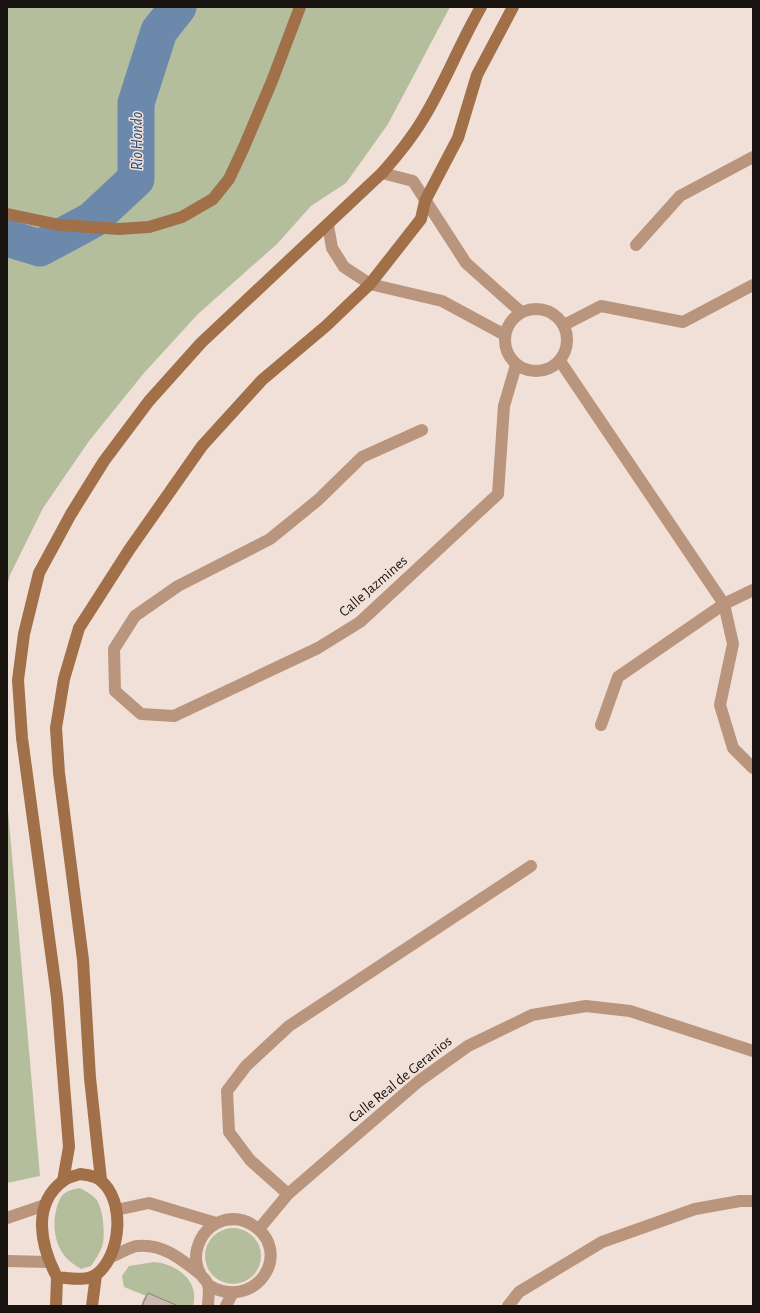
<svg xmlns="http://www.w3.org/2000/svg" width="760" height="1313" viewBox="0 0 760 1313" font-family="'Alegreya Sans',sans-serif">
  <rect width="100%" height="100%" fill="#f1e0d7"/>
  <!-- green -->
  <g fill="#b4be9c">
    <path d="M7,7H450L388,124L346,183L311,206L277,244L198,314L144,373L89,441L43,508L10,575L7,586Z"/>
    <path d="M7,799L40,1176L7,1183Z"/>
    <path d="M80,1188C85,1191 91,1194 96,1199C103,1207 106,1237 102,1247C99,1254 95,1260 91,1266L81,1269C75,1265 68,1261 64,1255C52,1240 52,1213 61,1197C65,1191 73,1189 80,1188Z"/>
    <circle cx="233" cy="1256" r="28"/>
    <path d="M154,1262C177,1264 200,1281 193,1306H171L124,1287L122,1276L129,1266Z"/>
  </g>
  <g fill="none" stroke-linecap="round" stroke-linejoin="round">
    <!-- river -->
    <path stroke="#6c89ac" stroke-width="37" d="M7,238L40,248L92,220L136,179V103L159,31L178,7"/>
    <!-- street -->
    <g stroke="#b8957c" stroke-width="12">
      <path d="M382,173L413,181L466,263L521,312"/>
      <path d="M328,225L332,248L344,267L370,284L442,301L505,335"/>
      <path d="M636,245L680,196L753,157"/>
      <circle cx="536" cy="340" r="31"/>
      <path d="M564,325L601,306L683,322L753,285"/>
      <path d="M560,361L724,604L733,644L720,705L733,748L753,768"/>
      <path d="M422,430L362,457L318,500L270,539L178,586L135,616L114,649L115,691L141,714L174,716L318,648L360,622L498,494L504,406L516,365"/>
      <path d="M601,725L618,677L724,604L753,590"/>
      <path d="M288,1194L250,1160L229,1132L227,1091L246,1066L289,1026L531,866"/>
      <path d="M116,1210L149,1203L216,1223"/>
      <path d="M7,1218L45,1205"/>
      <path d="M259,1229L288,1194L419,1081L468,1046L532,1015L586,1006L630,1011L753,1051"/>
      <path d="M111,1257C119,1254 129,1247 137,1246C162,1243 181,1259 199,1273"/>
      <path d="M7,1261L49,1262"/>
      <path d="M208,1306C208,1300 210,1290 208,1285C207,1281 203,1278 201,1275C196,1268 195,1257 197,1249C201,1234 211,1224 225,1220C235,1218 246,1220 254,1226C294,1253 255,1313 208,1285"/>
      <path d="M226,1306L232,1294"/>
      <path d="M508,1306L519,1292L602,1242L695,1209L740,1201H753"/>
    </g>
    <!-- secondary -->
    <g stroke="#a16f48" stroke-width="12">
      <path d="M7,214L60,225L119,229L149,227L182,217L213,199L229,179L244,147L272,81L300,7"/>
      <path d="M80,1174C87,1175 94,1175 100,1180C126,1200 121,1255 97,1274C87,1282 69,1278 57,1277C41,1247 31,1205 63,1181C67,1177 75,1176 80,1174Z"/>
      <path d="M101,1180L90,1078L83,960L59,773L56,728L64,679L79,628L129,550L202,446L262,380L326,326L370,284L421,219L425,201L458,138L477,75L513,7"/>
      <path d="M63,1181L69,1147L57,997L22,738L18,680L24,634L39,573L71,514L104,461L149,401L201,343L382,173C397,156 411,139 423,119C445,83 460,43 481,7"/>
      <path d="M56,1306L57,1277"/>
      <path d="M92,1306L96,1275"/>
    </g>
  </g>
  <!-- wall -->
  <path fill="#aea098" d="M148,1293L175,1306H141L144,1298Z"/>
  <!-- building -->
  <path fill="#cabab1" stroke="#8d827c" d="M148,1293L176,1305L175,1306H142Z"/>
  <g text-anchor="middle" stroke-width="3" stroke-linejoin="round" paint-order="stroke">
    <!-- street labels -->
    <g font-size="15" fill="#191310" stroke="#f1e0d7">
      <text transform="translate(373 586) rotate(-41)" y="5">Calle Jazmines</text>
      <text transform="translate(400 1079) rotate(-39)" y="5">Calle Real de Geranios</text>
    </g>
    <!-- water labels -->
    <g font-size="16" font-style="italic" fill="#1f4978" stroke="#f1e0d7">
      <text transform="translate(136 141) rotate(-90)" y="6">Rio Hondo</text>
    </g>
  </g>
  <!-- border -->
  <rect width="760" height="1313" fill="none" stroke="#191310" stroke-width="16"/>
</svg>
